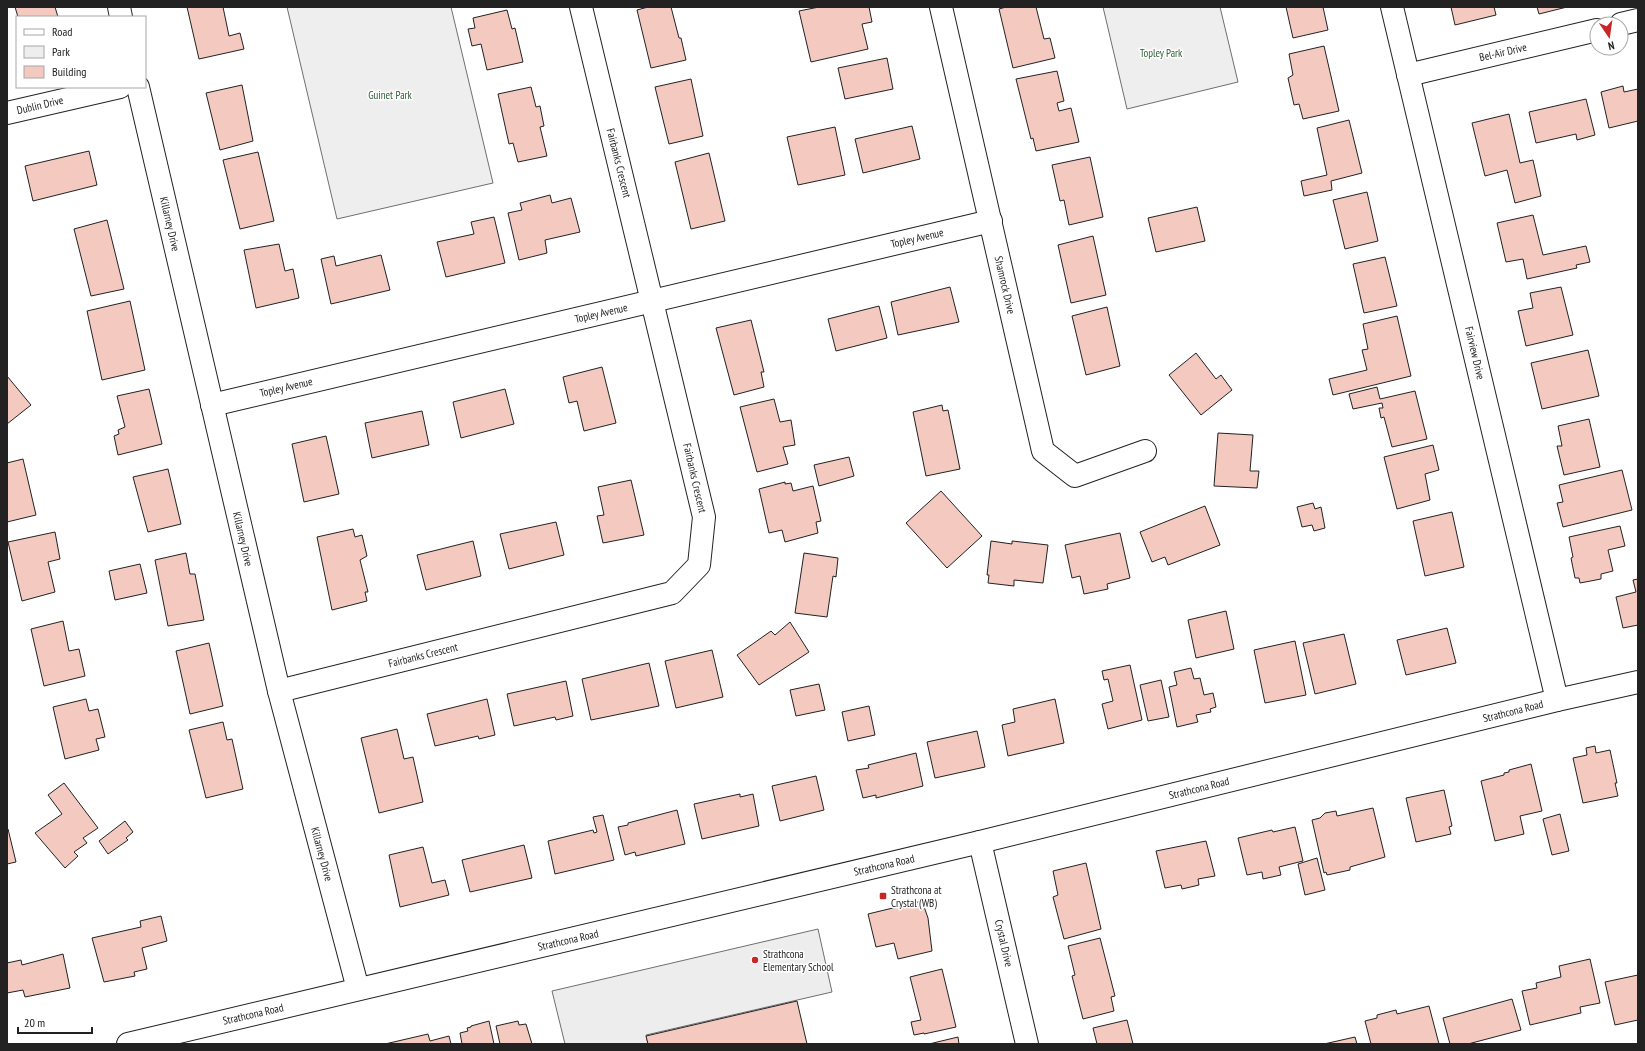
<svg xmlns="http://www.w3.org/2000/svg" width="1645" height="1051" viewBox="0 0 1645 1051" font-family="'PT Sans Narrow',sans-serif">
  <rect width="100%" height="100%" fill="#fff"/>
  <!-- green -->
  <g fill="#eee" stroke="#6f6f6f">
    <path d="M287,7H451L493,183L337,219Z"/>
    <path d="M1103,7H1220L1238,82L1127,109Z"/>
  </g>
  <!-- parking -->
  <path fill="#ededed" stroke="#6f6f6f" d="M818,929L832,992L646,1035L648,1044H565L552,991Z"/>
  <!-- building -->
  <g fill="#f3c9c0" stroke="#222">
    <path d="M15,7H55L58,17H18Z"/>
    <path d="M187,7H223L229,36L240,33L244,49L199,59Z"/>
    <path d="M648,7H671L679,38H681L686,60L651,68L637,10Z"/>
    <path d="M819,7H869L872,22L862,24L868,49L811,62L799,11Z"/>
    <path d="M1006,7H1036L1044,39L1050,38L1055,58L1013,68L999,9Z"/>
    <path d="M1286,7H1323L1328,30L1293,38Z"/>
    <path d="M1451,7H1494L1496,15L1455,25Z"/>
    <path d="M1537,7H1567L1539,14Z"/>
    <path d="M507,10L512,29L515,28L523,62L487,70L481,44L472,46L468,29L475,28L473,18Z"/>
    <path d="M1324,46L1339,111L1303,119L1299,104L1294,105L1288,78L1293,75L1289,54Z"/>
    <path d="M887,58L893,89L845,99L838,68Z"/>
    <path d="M1057,71L1064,101L1057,103L1059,111L1071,108L1079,142L1036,151L1033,138L1031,139L1016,79Z"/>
    <path d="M691,79L703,136L669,144L655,87Z"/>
    <path d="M242,85L253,141L220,150L206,93Z"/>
    <path d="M1623,86L1624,92L1638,89V121L1609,128L1601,92Z"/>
    <path d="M531,87L536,107L540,106L544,126L540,127L547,156L518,162L513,143L509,144L498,94Z"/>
    <path d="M1586,99L1595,135L1577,140L1576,134L1536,143L1529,112Z"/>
    <path d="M1509,114L1520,163L1533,160L1541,196L1515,203L1507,170L1485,176L1472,123Z"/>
    <path d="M1349,120L1362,173L1331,181L1332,190L1304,196L1301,181L1327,175L1317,128Z"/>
    <path d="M912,126L920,159L863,173L855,139Z"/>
    <path d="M835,127L845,175L798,185L787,137Z"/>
    <path d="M89,151L97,185L33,201L25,166Z"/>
    <path d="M258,152L274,221L240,229L223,160Z"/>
    <path d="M709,153L725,221L691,229L675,162Z"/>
    <path d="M1090,157L1103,217L1069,225L1064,200L1060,201L1052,165Z"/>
    <path d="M1367,192L1378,241L1345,249L1333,200Z"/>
    <path d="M550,195L552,203L571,198L580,232L545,240L547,253L519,260L508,213L522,210L520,203Z"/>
    <path d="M1197,207L1205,241L1156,252L1148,218Z"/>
    <path d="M1533,215L1543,255L1586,246L1590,262L1576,265L1577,268L1527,279L1523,259L1506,262L1497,223Z"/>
    <path d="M494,217L505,263L446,277L437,242L474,234L471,222Z"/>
    <path d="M107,220L124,289L91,296L74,229Z"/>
    <path d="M1093,236L1106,295L1071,303L1058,245Z"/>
    <path d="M279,244L285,271L293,269L299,298L256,308L244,250Z"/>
    <path d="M381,255L390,290L331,304L321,259L334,256L336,266Z"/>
    <path d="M1385,257L1397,306L1364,313L1353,264Z"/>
    <path d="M950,287L959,322L898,335L891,302Z"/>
    <path d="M1561,287L1573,335L1526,346L1518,311L1533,308L1530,293Z"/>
    <path d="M130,301L145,370L102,380L87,311Z"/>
    <path d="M879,306L887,338L836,351L828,319Z"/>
    <path d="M1107,307L1120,366L1086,375L1072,316Z"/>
    <path d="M1397,316L1411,376L1333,395L1329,379L1367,370L1362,350L1368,349L1363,324Z"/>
    <path d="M751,320L764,372H761L764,387L734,395L716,328Z"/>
    <path d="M1588,350L1599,396L1542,409L1531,363Z"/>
    <path d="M1196,353L1216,379L1221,375L1232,390L1201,415L1169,375Z"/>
    <path d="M602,367L616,423L584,431L577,401L569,403L563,377Z"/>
    <path d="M7,376L31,405L7,424Z"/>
    <path d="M1377,387L1380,399L1415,391L1427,439L1392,447L1384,417L1381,418L1379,408H1383L1382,403L1353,409L1349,394Z"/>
    <path d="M149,389L162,444L118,455L114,436L119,434L118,430L125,427L117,396Z"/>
    <path d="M505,389L514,424L461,438L453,402Z"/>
    <path d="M774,399L780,422L791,420L795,445L783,447L788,464L757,472L740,407Z"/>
    <path d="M942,405L943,411L948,410L960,469L926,476L913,412Z"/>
    <path d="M422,411L429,445L372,458L365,423Z"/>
    <path d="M1589,419L1600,467L1564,475L1557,446H1562L1558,426Z"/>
    <path d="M1218,433L1253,435L1250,471H1259L1257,488L1214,486Z"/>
    <path d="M326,436L339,494L304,502L292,444Z"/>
    <path d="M1433,445L1439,470L1425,474L1430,500L1397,509L1384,457Z"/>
    <path d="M849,457L854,476L819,486L814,465Z"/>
    <path d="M23,459L36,515L7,522V463Z"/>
    <path d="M168,469L181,524L148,532L133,477Z"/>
    <path d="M1622,470L1632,510L1563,527L1557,503L1563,502L1559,485Z"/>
    <path d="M631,480L644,535L603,543L597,516L604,515L598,487Z"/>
    <path d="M785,482V484L791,483L793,491L813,486L821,521L816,522L818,533L785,542L782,530L769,533L759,489Z"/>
    <path d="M941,491L982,536L947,568L906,523Z"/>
    <path d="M1313,503L1315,509L1321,507L1325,528L1314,531L1312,525L1302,527L1297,507Z"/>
    <path d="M1205,506L1220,545L1168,565L1165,557L1152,562L1140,532Z"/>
    <path d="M1452,512L1464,567L1425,576L1413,521Z"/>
    <path d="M556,522L564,555L509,569L500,534Z"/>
    <path d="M1620,526L1625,546L1608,550L1613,571L1601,574V579L1580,583L1579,578H1575L1571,558L1573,557L1569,537Z"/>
    <path d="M353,529L355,537L362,535L367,556L360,560L368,592H365L367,601L332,610L317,537Z"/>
    <path d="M55,532L60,559L48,562L55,592L22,601L8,542Z"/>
    <path d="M1120,533L1130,578L1107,584L1108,589L1084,594L1080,576L1072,578L1065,545Z"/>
    <path d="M473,541L481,576L426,590L417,555Z"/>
    <path d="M991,541L1012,544V541L1048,545L1043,583L1014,580V586L988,583L989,575H987Z"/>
    <path d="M186,553L190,574H195L204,620L168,626L155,560Z"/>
    <path d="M804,553L838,558L836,577L833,576L827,617L795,613Z"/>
    <path d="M140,564L147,593L115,600L109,571Z"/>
    <path d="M1638,579V625L1623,628L1616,597L1636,592L1633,580Z"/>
    <path d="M1226,611L1234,649L1196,658L1188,620Z"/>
    <path d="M63,621L69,651L79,649L85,676L44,686L31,629Z"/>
    <path d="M790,622L809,652L759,685L737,655L771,631L775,635Z"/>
    <path d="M1447,628L1456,663L1406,675L1397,640Z"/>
    <path d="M1344,634L1356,684L1315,694L1303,643Z"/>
    <path d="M1295,641L1306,695L1265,703L1254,650Z"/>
    <path d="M209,643L223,706L190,714L176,651Z"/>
    <path d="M712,650L723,697L676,708L665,661Z"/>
    <path d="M649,663L659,706L591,720L582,679Z"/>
    <path d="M1130,665L1142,720L1108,729L1102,704L1113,701L1108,679L1104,680L1102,671Z"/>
    <path d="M1191,668L1194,679L1200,678L1204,695L1213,693L1216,707L1210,709L1211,712L1196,715L1198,722L1177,727L1169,687L1177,685L1174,672Z"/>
    <path d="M1161,680L1169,717L1148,721L1140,685Z"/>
    <path d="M566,681L573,716L556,720L555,717L514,726L507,694Z"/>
    <path d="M819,684L825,710L796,716L790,690Z"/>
    <path d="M86,699L89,711L98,709L105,737L96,739L99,750L65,759L53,707Z"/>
    <path d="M487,699L495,735L479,739L478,736L435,746L427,714Z"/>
    <path d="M1055,699L1064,743L1008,756L1002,725L1015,722L1013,709Z"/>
    <path d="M869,706L875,735L848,741L842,712Z"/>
    <path d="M223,722L227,740L232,739L243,789L206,798L189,730Z"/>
    <path d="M397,729L404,759L413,757L423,802L379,813L361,738Z"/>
    <path d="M977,731L985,767L935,778L927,742Z"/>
    <path d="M1595,746L1596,753L1610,750L1617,783H1615L1618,796L1583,803L1573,758L1587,755L1586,748Z"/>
    <path d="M916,753L923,786L876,798V795L863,798L856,770L869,768L868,765Z"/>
    <path d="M1531,764L1542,811L1520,816L1524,834L1495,841L1481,781L1504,775V773L1509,772V770Z"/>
    <path d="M816,776L824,810L780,821L772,786Z"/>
    <path d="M64,783L98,828L83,838L87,843L74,852L78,856L65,868L35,833L62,814L48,795Z"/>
    <path d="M1444,790L1452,826L1449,827L1451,834L1416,842L1406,798Z"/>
    <path d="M740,794V797L753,794L759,826L702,839L694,804Z"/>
    <path d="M1373,808L1385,857L1350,867V870L1327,875L1326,872L1324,873L1312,820L1320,818L1325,813L1336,811L1337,816Z"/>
    <path d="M677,810L685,844L636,856L635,852L625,855L618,827L628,825V823Z"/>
    <path d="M1560,814L1569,851L1552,855L1543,819Z"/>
    <path d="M603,815L614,860L555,874L548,841L593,830L594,833L597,832L593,817Z"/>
    <path d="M125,821L133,832L126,838L128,840L108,854L99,841Z"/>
    <path d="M1295,827L1303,861L1279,867L1281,875L1263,879L1262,872L1247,875L1238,838L1272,830L1273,832Z"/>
    <path d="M7,829H8L16,862L7,864Z"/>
    <path d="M1206,841L1215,876L1198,879L1199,885L1182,889L1181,885L1165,888L1156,851Z"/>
    <path d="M524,845L532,878L470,892L462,860Z"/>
    <path d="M423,847L432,883L445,880L449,895L400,907L389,855Z"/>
    <path d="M1317,858L1325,890L1305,895L1298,864Z"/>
    <path d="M1086,863L1101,929L1064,939L1053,897L1058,895L1053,871Z"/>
    <path d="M922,901L928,918L932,951L898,959L894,943L876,947L868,914Z"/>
    <path d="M161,916L167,941L142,948L147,969L134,972L135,976L104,982L92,938L141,927L140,921Z"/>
    <path d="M1100,938L1115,996L1111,997L1114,1011L1083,1019L1072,976L1075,975L1068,946Z"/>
    <path d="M63,954L70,988L25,997L23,990L7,993V963L21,960L22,965Z"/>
    <path d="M1590,959L1600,1003L1580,1007L1581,1013L1530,1025L1522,991L1537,988L1536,983L1561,977L1559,966Z"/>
    <path d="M942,969L956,1027L924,1034V1033L914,1035L911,1022L921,1020L910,977Z"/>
    <path d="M1638,975V1020L1615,1025L1605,982Z"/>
    <path d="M1512,999L1521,1030L1468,1044H1450L1443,1018Z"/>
    <path d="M797,1001L807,1044H648L646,1036Z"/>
    <path d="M1429,1006L1439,1044H1371L1365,1021L1377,1018V1015L1396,1010L1397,1014Z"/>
    <path d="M1127,1020L1133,1044H1097L1093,1028Z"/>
    <path d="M489,1021L494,1044H462L460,1033L468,1031L467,1028L471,1027V1026Z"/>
    <path d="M518,1021L519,1025L526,1024L532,1044H500L496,1026Z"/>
    <path d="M428,1034L430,1041L449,1036L451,1044H385Z"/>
    <path d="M958,1037L959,1044H929Z"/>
    <path d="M1355,1037L1357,1044H1324Z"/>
  </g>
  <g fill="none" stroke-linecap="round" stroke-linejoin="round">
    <!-- minor casing -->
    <g stroke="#222" stroke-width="24">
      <g id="minor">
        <path d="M119,7L121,17"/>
        <path d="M941,7L1043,451L1075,476L1145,451"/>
        <path d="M1392,7L1557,700"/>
        <path d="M1621,24L1638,20"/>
        <path d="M1408,75L1597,30"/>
        <path d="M138,87L279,691L358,989"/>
        <path d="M7,113L120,87"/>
        <path d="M212,405L991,221"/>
        <path d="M279,691L672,593L699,565L704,517L581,7"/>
        <path d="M980,842L1027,1044"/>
        <path d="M128,1044L980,842L1557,700L1638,682"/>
      </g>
    </g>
    <!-- minor -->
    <use href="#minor" stroke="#fff" stroke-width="22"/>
  </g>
  <!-- markers -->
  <g fill="#c62828" stroke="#fff" stroke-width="1.5">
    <rect x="879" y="892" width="8" height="8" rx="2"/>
    <circle cx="755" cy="960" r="4"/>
  </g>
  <g text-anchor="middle" stroke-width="3" stroke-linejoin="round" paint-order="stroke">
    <!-- street labels -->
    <g font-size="11" fill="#222" stroke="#fff">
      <text transform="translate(1503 52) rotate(-13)" y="4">Bel-Air Drive</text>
      <text transform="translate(40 105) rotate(-13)" y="4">Dublin Drive</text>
      <text transform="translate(619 163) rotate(76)" y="4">Fairbanks Crescent</text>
      <text transform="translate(170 224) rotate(77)" y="4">Killarney Drive</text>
      <text transform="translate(917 238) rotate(-13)" y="4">Topley Avenue</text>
      <text transform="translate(1005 285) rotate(77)" y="4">Shamrock Drive</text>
      <text transform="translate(601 313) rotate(-13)" y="4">Topley Avenue</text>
      <text transform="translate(1475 353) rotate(77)" y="4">Fairview Drive</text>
      <text transform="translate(286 387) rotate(-13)" y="4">Topley Avenue</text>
      <text transform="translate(695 478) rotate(77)" y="4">Fairbanks Crescent</text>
      <text transform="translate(243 539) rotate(77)" y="4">Killarney Drive</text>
      <text transform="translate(423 655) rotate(-14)" y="4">Fairbanks Crescent</text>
      <text transform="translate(1513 711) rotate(-14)" y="4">Strathcona Road</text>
      <text transform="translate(1199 788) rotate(-14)" y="4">Strathcona Road</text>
      <text transform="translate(322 854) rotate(75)" y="4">Killarney Drive</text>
      <text transform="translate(884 865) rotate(-13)" y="4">Strathcona Road</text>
      <text transform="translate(568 940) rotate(-13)" y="4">Strathcona Road</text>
      <text transform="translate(1004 943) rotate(77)" y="4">Crystal Drive</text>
      <text transform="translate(253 1014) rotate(-13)" y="4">Strathcona Road</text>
    </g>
    <!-- park labels -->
    <g font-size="11" fill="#2f5e38" stroke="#fff">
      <text x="1161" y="57">Topley Park</text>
      <text x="390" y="99">Guinet Park</text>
    </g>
    <!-- poi labels -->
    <g font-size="11" fill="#222" stroke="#fff" text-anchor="start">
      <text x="891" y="894">Strathcona at<tspan x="891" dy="13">Crystal (WB)</tspan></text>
      <text x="763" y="958">Strathcona<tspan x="763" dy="13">Elementary School</tspan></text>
    </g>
  </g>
  <!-- border -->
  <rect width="1645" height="1051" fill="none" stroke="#222222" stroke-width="16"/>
  <!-- legend -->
  <rect x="16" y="16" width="130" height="72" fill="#ffffff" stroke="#a7a7a7"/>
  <rect x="24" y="29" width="20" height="6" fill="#ffffff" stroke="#a7a7a7"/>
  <text x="52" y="36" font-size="12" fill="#222222">Road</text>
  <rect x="24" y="46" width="20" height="12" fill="#eeeeee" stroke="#a7a7a7"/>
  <text x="52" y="56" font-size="12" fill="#222222">Park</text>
  <rect x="24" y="66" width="20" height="12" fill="#f3c9c0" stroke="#a7a7a7"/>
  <text x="52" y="76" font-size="12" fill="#222222">Building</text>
  <!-- north arrow -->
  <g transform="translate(1609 36) rotate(167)"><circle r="19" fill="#ffffff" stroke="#a7a7a7"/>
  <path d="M0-3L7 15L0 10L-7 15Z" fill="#c62828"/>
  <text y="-6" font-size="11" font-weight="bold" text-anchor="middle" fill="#222222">N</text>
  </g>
  <!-- scale -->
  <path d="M18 1027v6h74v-6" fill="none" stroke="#222222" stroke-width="2"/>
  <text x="24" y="1027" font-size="12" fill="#222222" stroke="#ffffff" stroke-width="3" paint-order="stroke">20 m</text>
</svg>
